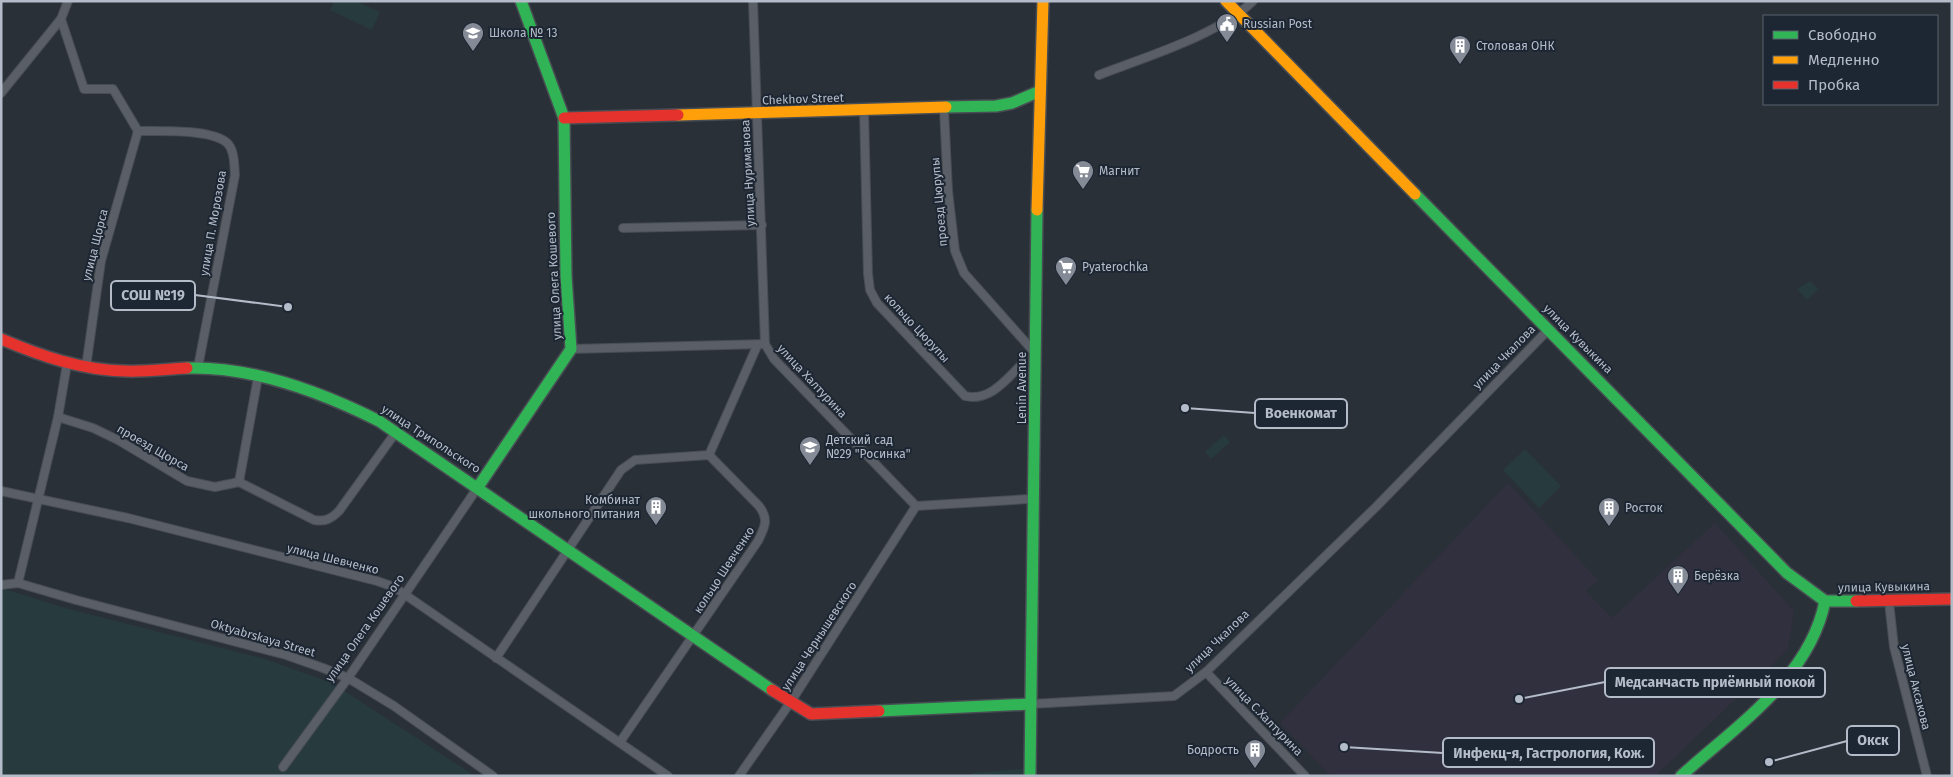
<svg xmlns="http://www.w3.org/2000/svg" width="1953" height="777" viewBox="0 0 1953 777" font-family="'Fira Sans',sans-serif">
  <rect width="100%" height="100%" fill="#2a3038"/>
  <!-- medical -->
  <path fill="#31303e" d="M1508,483L1598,580L1586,591L1612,618L1715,523L1794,611L1788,649L1655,776H1331L1280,723Z"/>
  <!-- green -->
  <g fill="#273a3e">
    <path d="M334,1H356L380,12L372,30L330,10Z"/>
    <path d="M1810,281L1818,289L1807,300L1797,289Z"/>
    <path d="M1224,435L1230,442L1211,459L1205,452Z"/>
    <path d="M1525,449L1561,486L1539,508L1503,470Z"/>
    <path d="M1,588L65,608L265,659L332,683L475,776H1Z"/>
    <path d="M1024,769V776H972V773Z"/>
  </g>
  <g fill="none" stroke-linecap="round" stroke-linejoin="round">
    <!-- street casing -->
    <g stroke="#484c53" stroke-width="10">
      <g id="street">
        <path d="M753,1L765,344L774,359L916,506"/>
        <path d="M61,19L84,89H113L138,131"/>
        <path d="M1099,75C1145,57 1219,35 1253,1"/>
        <path d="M1,93L61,19L68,1"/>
        <path d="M944,109L948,191L955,251L964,273L1035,353"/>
        <path d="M864,110L868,274L870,290L877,303L965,396C989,402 1006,380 1021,365"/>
        <path d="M138,131C159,131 209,129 226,142C235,149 234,165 235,175L198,367"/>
        <path d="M623,228L762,225"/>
        <path d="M571,349L765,344"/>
        <path d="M86,367L101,261L138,131"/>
        <path d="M58,417L93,428L118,440L187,481L215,487L239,482L314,520C325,522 331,519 339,511L396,432"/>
        <path d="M709,455L757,346"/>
        <path d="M239,482L258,377"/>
        <path d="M1,491L128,518L377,581L394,587L668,776"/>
        <path d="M916,506L1029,499"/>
        <path d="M18,583L58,417L67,364"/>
        <path d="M1,585L18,583L76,600L286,655L323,668L348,678L394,706L493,776"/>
        <path d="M1889,602L1894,647L1927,776"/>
        <path d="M496,658L621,470L635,460L709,455L759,506C769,519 765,527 758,541L620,742"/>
        <path d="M1206,672L1305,776"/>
        <path d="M1031,704L1174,696L1206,672L1376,507L1549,329"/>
        <path d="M283,767L348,678L478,487"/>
        <path d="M739,776L790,703L916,506"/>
      </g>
    </g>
    <!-- fast casing -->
    <g stroke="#484c53" stroke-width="14">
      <g id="fast">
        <path d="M946,107L996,106L1012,103L1040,91"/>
        <path d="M1415,194L1787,573L1825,601H1856"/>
        <path d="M187,368C253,366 321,392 379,421L772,690"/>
        <path d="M478,487L571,349L566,276L564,118L521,1"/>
        <path d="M879,711L1031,704"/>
        <path d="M1030,776L1037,210"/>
        <path d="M1681,776C1736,726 1810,678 1825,601"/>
      </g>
    </g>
    <!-- slow casing -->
    <g stroke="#484c53" stroke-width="14">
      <g id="slow">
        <path d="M1226,1L1415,194"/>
        <path d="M678,115L946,107"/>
        <path d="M1037,210L1043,1"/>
      </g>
    </g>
    <!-- jam casing -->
    <g stroke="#484c53" stroke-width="14">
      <g id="jam">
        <path d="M564,118L678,115"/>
        <path d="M1,339C41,356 81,370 125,371C145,372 166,369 187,368"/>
        <path d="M1856,601L1952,599"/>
        <path d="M772,690L811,714L879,711"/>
      </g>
    </g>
    <!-- street -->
    <use href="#street" stroke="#5a5e66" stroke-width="8"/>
    <!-- fast -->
    <use href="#fast" stroke="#30b455" stroke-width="11"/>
    <!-- slow -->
    <use href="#slow" stroke="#ff9f0a" stroke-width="11"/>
    <!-- jam -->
    <use href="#jam" stroke="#e5322d" stroke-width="11"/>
  </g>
  <!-- icons -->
  <defs>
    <g id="civic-pin" transform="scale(1.125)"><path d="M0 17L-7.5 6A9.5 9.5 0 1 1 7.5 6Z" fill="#848b96" stroke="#1d2633"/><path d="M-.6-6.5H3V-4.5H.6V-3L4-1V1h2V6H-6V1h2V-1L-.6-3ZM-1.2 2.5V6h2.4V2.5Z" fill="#fff"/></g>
    <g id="school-pin" transform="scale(1.125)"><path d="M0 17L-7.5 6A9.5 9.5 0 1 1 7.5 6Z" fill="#848b96" stroke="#1d2633"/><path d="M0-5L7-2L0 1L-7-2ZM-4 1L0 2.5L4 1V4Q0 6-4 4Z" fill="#fff"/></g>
    <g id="building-pin" transform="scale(1.125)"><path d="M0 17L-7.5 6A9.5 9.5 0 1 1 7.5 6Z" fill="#848b96" stroke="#1d2633"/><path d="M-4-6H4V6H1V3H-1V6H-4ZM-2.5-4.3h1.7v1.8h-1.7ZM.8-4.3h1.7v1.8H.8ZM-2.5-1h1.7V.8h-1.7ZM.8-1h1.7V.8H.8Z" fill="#fff"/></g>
    <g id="supermarket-pin" transform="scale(1.125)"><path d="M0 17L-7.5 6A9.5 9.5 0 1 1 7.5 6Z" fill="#848b96" stroke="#1d2633"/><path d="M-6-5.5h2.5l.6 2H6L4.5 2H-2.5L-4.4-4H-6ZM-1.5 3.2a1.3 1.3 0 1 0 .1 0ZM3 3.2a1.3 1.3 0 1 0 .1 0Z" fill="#fff"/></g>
  </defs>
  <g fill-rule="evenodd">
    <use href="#civic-pin" x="1227" y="24"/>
    <use href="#school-pin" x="473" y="33"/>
    <use href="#building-pin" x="1460" y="46"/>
    <use href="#supermarket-pin" x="1083" y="171"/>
    <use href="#supermarket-pin" x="1066" y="267"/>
    <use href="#school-pin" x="810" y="447"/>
    <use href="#building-pin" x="656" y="507"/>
    <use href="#building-pin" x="1609" y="508"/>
    <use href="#building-pin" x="1678" y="576"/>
    <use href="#building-pin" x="1255" y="750"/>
  </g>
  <g text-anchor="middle" stroke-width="4" stroke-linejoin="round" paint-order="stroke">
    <!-- poi labels -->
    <g font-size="12" fill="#b4bcc9" stroke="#1d2633" text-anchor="start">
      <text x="1243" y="28">Russian Post</text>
      <text x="489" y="37">Школа № 13</text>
      <text x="1476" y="50">Столовая ОНК</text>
      <text x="1099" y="175">Магнит</text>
      <text x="1082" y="271">Pyaterochka</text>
      <text x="826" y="444">Детский сад<tspan x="826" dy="14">№29 "Росинка"</tspan></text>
      <text x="640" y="504" text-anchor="end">Комбинат<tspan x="640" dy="14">школьного питания</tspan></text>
      <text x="1625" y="512">Росток</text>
      <text x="1694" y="580">Берёзка</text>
      <text x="1239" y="754" text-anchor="end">Бодрость</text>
    </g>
    <!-- street labels -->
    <g font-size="12" fill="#b4bcc9" stroke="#1d2633">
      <text transform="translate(803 99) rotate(-2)" y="4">Chekhov Street</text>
      <text transform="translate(748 173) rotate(-93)" y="4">улица Нуриманова</text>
      <text transform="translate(939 202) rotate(-95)" y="4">проезд Цюрупы</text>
      <text transform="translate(213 223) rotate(-80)" y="4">улица П. Морозова</text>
      <text transform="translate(95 245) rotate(-76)" y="4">улица Щорса</text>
      <text transform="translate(554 276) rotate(-93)" y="4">улица Олега Кошевого</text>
      <text transform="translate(917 328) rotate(47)" y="4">кольцо Цюрупы</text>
      <text transform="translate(1578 339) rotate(45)" y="4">улица Кувыкина</text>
      <text transform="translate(1504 357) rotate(-46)" y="4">улица Чкалова</text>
      <text transform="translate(812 381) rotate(47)" y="4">улица Халтурина</text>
      <text transform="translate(1022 388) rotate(-90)" y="4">Lenin Avenue</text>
      <text transform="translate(431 439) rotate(33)" y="4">улица Трипольского</text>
      <text transform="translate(153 448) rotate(30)" y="4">проезд Щорса</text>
      <text transform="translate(333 559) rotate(14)" y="4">улица Шевченко</text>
      <text transform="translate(724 570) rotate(-57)" y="4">кольцо Шевченко</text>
      <text transform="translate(1884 587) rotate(-1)" y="4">улица Кувыкина</text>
      <text transform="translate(365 628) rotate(-55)" y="4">улица Олега Кошевого</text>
      <text transform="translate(819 636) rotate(-57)" y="4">улица Чернышевского</text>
      <text transform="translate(263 638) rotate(16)" y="4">Oktyabrskaya Street</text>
      <text transform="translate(1217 641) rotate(-44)" y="4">улица Чкалова</text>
      <text transform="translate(1916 687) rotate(76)" y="4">улица Аксакова</text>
      <text transform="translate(1264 716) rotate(46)" y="4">улица С.Халтурина</text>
    </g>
  </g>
  <!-- callouts -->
  <path fill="none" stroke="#b4bcc9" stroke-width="2" d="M288 307L195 295M1185 408L1255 413M1519 699L1605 682M1769 762L1847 741M1344 747L1443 753"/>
  <g fill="#b4bcc9" stroke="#1d2633" stroke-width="2">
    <circle cx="288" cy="307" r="5"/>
    <circle cx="1185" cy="408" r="5"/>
    <circle cx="1519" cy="699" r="5"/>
    <circle cx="1769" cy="762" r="5"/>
    <circle cx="1344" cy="747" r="5"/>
  </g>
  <g fill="#1d2633" stroke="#b4bcc9" stroke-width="2">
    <rect x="111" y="281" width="84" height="29" rx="5"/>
    <rect x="1255" y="399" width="92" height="29" rx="5"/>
    <rect x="1605" y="668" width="220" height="29" rx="5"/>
    <rect x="1847" y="726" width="52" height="29" rx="5"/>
    <rect x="1443" y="738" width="211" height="29" rx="5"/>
  </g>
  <g font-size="14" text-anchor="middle" font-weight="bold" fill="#b4bcc9">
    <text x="153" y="300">СОШ №19</text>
    <text x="1301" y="418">Военкомат</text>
    <text x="1715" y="687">Медсанчасть приёмный покой</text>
    <text x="1873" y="745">Окск</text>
    <text x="1549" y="758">Инфекц-я, Гастрология, Кож.</text>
  </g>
  <!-- border -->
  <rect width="1953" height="777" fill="none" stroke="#b4bcc9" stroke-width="5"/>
  <!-- legend -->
  <rect x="1763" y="15" width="175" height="90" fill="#1d2633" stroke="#59626f"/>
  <rect x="1773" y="31" width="25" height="8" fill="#30b455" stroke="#59626f"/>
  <text x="1808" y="40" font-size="15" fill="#b4bcc9">Свободно</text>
  <rect x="1773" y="56" width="25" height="8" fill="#ff9f0a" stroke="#59626f"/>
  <text x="1808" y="65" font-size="15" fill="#b4bcc9">Медленно</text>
  <rect x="1773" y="81" width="25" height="8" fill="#e5322d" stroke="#59626f"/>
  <text x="1808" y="90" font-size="15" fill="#b4bcc9">Пробка</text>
</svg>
